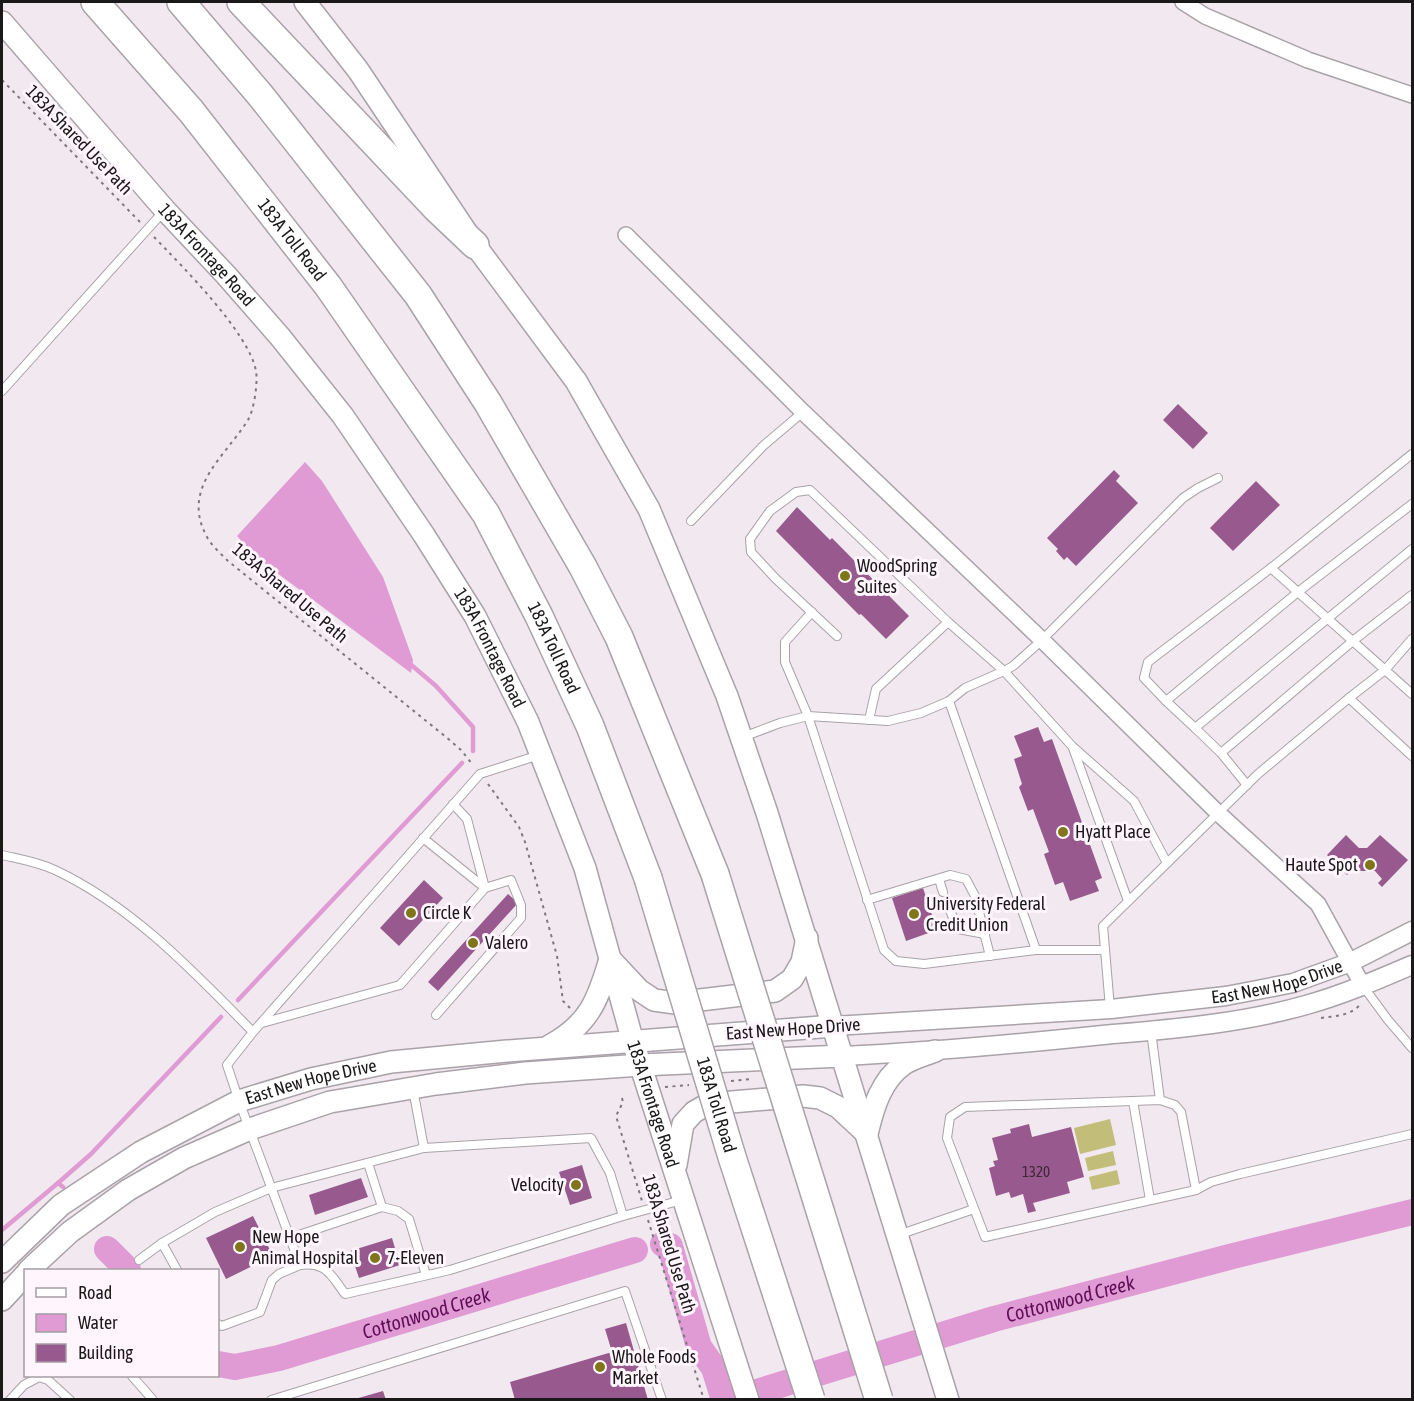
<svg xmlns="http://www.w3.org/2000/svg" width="1414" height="1401" viewBox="0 0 1414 1401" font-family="'Asap Condensed',sans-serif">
  <rect width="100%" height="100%" fill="#f1e9ef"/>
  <!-- green -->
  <g fill="#c3bd7a">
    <path d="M1110,1119L1116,1145L1080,1154L1074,1128Z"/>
    <path d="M1113,1151L1116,1165L1088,1171L1085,1158Z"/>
    <path d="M1117,1170L1120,1184L1092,1190L1089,1177Z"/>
  </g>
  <!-- water -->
  <path fill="#e09bd4" d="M305,462L322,481L383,577L413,660L411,673L253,555L237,536Z"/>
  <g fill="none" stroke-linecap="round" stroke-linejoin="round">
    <!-- stream -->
    <g stroke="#e09bd4" stroke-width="4.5">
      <path d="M409,663L436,686L473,727V751"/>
      <path d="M238,1000L462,763"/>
      <path d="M58,1183L91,1154L221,1017"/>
      <path d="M2,1230L58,1183L63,1187"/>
    </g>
    <!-- river -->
    <g stroke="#e09bd4" stroke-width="26">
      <path d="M663,1244L670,1246L699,1347L714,1368L724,1400"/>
      <path d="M107,1249L128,1270"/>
      <path id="s1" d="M218,1364L235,1367L279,1358L635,1250"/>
      <path id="s2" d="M731,1400L994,1319L1233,1256L1412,1212"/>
    </g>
  </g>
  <!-- building -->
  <g fill="#98598e">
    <path d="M1178,404L1208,433L1193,449L1163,420Z"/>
    <path d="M1114,470L1120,476L1116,481L1138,503L1076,566L1067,557L1064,560L1056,551L1058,549L1047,538Z"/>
    <path d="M1256,481L1280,505L1233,551L1210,528Z"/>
    <path d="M797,507L830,540L832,538L909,616L886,639L861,614L859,615L776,531Z"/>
    <path d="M1038,727L1044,742L1052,739L1102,878L1095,881L1099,891L1070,901L1063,882L1055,885L1044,854L1049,852L1033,809L1028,811L1019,787L1022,784L1014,759L1022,756L1014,736Z"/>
    <path d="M1346,835L1359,848H1367L1380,835L1408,860L1382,887L1378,883L1382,879L1375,871H1351L1347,875L1327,855Z"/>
    <path d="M424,880L443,898L399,946L380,928Z"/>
    <path d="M923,888L937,930L906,941L892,898Z"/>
    <path d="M508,894L518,903L438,991L428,982Z"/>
    <path d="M1029,1124L1032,1137L1071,1127L1084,1177L1067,1182L1070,1193L1033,1203L1036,1211L1028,1213L1023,1194L1011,1198L1009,1192L996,1196L989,1168L995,1166L993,1161L998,1160L992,1138L1011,1133L1010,1129Z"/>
    <path d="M582,1165L592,1198L570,1205L559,1172Z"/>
    <path d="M361,1178L368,1197L315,1215L309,1195Z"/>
    <path d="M253,1216L273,1256L226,1279L206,1238Z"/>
    <path d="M392,1238L400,1265L359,1278L350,1251Z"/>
    <path d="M626,1323L648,1400H515L510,1382L612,1352L605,1329Z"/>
    <path d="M383,1391L386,1400H356L355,1399Z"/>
  </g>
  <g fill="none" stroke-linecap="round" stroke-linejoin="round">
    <!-- service casing -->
    <g stroke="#a9a2a8" stroke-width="10">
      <g id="service">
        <path d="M2,391L163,212"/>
        <path d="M1412,504L1298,592L1166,701L1144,678L1148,662L1271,568C1318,610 1365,652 1412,694"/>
        <path d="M691,521L763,446L803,412"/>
        <path d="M1271,568L1412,454"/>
        <path d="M812,612L785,642V662L808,716L884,950L896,961L924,964L1036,950"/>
        <path d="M948,622L1004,671L1072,746L1134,801L1167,863"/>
        <path d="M837,636L775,578L751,552L750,539L770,511L796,492L810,490L948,622L876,689L869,720"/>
        <path d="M1349,698L1385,670L1412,639"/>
        <path d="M949,701L1036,950H1104"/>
        <path d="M1166,701L1195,728L1412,549"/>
        <path d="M1195,728L1221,753L1354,640L1412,595"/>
        <path d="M743,737L780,723L808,716L888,721L921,713L949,701L965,688L1004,671L1013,666L1042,640L1183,498L1198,488L1218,478"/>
        <path d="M1073,748L1128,901"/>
        <path d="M1221,753L1247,785"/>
        <path d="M423,838L485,888L511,880L521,905V918L436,1015"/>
        <path d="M2,855C19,859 38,862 55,870C132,906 194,972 253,1032"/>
        <path d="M939,879L943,892"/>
        <path d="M867,900L950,875L966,879L975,896L990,956"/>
        <path d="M948,906L958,929L985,934"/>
        <path d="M1363,986L1388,1020L1412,1048"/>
        <path d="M1110,1008L1103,926L1258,774L1349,698L1412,756"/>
        <path d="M262,1023L400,985L485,888L467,819L453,804"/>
        <path d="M1151,1031L1160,1100L965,1107L950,1117L947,1138L985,1237L1196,1190L1181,1112L1175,1105L1160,1100"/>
        <path d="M413,1089L424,1148L591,1138L610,1173L623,1216L450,1270L345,1294C331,1275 327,1262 300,1265L239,1101L227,1065L253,1032L480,774L539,755"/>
        <path d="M1133,1101L1150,1200"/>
        <path d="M368,1163L382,1207"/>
        <path d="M1196,1190L1211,1182L1240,1174L1412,1134"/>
        <path d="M623,1216L682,1200"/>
        <path d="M898,1235L974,1209"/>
        <path d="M290,1238L382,1207L398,1211L409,1219L426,1275"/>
        <path d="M162,1243L177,1270"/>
        <path d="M139,1260L162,1243L215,1212L271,1188L424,1148"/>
        <path d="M218,1324L222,1326L260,1312L272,1280L279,1274L300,1265"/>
        <path d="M132,1376L153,1400"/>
        <path d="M10,1400L24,1385L39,1377L48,1380L70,1400"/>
        <path d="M271,1400L625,1291L662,1400"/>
      </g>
    </g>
    <!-- minor casing -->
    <g stroke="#a9a2a8" stroke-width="18">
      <g id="minor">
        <path d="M1183,2L1205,16L1308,60L1412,95"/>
        <path d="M626,235L803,412L1042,640L1218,813L1318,904L1363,986"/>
      </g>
    </g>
    <!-- tertiary casing -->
    <g stroke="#a9a2a8" stroke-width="21">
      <g id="tertiary">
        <path id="s3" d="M834,1026L1111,1009L1226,996L1293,983L1351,962L1412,931"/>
        <path d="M843,1056C930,1052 1016,1044 1103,1035C1171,1029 1239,1024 1306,1005C1342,995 1377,980 1412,965"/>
      </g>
    </g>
    <!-- secondary casing -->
    <g stroke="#a9a2a8" stroke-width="24">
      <g id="secondary">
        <path d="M305,2L358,70L475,245L576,381L649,509L727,696L767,813L948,1400"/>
        <path id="s4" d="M2,22L165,210L226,275L281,338L343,416L424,535L475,616L528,722L585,868L633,1042L748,1400"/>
        <path d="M549,1046C589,1025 598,1000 610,959L639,990L654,1000L675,1003L775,991L792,979L802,962L807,938"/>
        <path d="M676,1165L683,1124L694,1112L708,1104L803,1096L820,1098L838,1107L867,1134C873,1108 881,1080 904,1064C913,1058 925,1055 935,1051"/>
        <path id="s5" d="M2,1262L61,1205L141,1152L239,1101L311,1079L391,1062L507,1051L834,1026"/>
        <path d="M29,1270L70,1232L128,1190L184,1158L250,1129L330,1102L436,1084L525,1073L641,1065L843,1056"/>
        <path d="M2,1300L26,1274"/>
      </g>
    </g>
    <!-- motorway casing -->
    <g stroke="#a9a2a8" stroke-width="30">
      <g id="motorway">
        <path id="s6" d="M95,2L191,111L328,286L486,514L539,616L590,726L648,878"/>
        <path d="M181,2L261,96L418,295L488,403L583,567L619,637L715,874"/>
        <path d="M241,2L436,208L475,245"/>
      </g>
    </g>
    <!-- path -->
    <g stroke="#7d787c" stroke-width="2" stroke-dasharray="3 4.5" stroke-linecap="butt">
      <path d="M2,80L140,222"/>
      <path d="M154,237C182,266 249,333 256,371C258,383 254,410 248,420C225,457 180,488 207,537C212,546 221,554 228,561L446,737L461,750L473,765"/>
      <path d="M488,784L519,827L525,842L557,956L563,1001L570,1008"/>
      <path d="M1321,1018C1336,1016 1349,1016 1360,1005"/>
      <path d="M731,1081L752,1079"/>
      <path d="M665,1087L689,1085"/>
      <path d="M622,1098L623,1102L616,1116L642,1201"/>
      <path d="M648,1220L704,1400"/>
    </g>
    <!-- service -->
    <use href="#service" stroke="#fff" stroke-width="8"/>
    <!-- minor -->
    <use href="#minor" stroke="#fff" stroke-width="15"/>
    <!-- tertiary -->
    <use href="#tertiary" stroke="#fff" stroke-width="18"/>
    <!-- secondary -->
    <use href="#secondary" stroke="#fff" stroke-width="21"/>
    <!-- motorway -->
    <use href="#motorway" stroke="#fff" stroke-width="27"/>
    <!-- motorway-bridge casing -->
    <g stroke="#a9a2a8" stroke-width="30" stroke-linecap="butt">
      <g id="motorway-bridge">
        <path d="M715,874L879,1400"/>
        <path id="s7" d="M648,878L732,1157L811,1400"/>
      </g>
    </g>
    <!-- motorway-bridge -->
    <use href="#motorway-bridge" stroke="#fff" stroke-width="27"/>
  </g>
  <!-- markers -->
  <g fill="#7f761a" stroke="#fff6fd" stroke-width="2">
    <circle cx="845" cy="576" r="6"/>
    <circle cx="1063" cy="832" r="6"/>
    <circle cx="1370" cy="865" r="6"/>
    <circle cx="411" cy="913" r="6"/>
    <circle cx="914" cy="914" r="6"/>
    <circle cx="473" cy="943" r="6"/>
    <circle cx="576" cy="1185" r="6"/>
    <circle cx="240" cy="1247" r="6"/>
    <circle cx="375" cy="1258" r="6"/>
    <circle cx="600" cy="1367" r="6"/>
  </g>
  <g text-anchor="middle" stroke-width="6" stroke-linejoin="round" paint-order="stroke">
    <!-- number labels -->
    <g font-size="15" fill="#3a2837">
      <text x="1036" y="1177">1320</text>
    </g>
    <!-- street labels -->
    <g font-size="18" fill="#1b181a" stroke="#fff6fd">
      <text transform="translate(79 140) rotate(46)" y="6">183A Shared Use Path</text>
      <text dy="6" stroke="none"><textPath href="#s6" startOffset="309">183A Toll Road</textPath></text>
      <text dy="6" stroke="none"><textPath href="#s4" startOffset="310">183A Frontage Road</textPath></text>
      <text transform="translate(290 593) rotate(40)" y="6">183A Shared Use Path</text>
      <text dy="6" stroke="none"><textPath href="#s6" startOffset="795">183A Toll Road</textPath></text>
      <text dy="6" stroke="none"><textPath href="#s4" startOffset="796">183A Frontage Road</textPath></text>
      <text dy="6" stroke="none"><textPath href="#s3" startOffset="446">East New Hope Drive</textPath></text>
      <text transform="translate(793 1029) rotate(-4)" y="6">East New Hope Drive</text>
      <text dy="6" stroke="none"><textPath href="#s5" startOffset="363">East New Hope Drive</textPath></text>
      <text dy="6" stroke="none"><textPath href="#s4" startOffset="1282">183A Frontage Road</textPath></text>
      <text dy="6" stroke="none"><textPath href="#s7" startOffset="237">183A Toll Road</textPath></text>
      <text transform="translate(669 1244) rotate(73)" y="6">183A Shared Use Path</text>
    </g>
    <!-- poi labels -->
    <g font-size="18" fill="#1b181a" stroke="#fff6fd" text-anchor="start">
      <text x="857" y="572">WoodSpring<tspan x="857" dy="21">Suites</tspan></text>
      <text x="1075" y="838">Hyatt Place</text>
      <text x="1358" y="871" text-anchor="end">Haute Spot</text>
      <text x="926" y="910">University Federal<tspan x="926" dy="21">Credit Union</tspan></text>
      <text x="423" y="919">Circle K</text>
      <text x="485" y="949">Valero</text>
      <text x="564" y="1191" text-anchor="end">Velocity</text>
      <text x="252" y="1243">New Hope<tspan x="252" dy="21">Animal Hospital</tspan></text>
      <text x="387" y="1264">7-Eleven</text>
      <text x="612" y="1363">Whole Foods<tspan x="612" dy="21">Market</tspan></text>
    </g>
    <!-- water labels -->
    <g font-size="20" font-style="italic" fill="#600e57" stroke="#fff6fd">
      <text dy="7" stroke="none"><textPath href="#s2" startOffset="354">Cottonwood Creek</textPath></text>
      <text dy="7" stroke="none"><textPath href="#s1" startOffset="216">Cottonwood Creek</textPath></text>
    </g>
  </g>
  <!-- border -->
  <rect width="1414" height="1401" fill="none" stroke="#1b181a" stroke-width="6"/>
  <!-- legend -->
  <rect x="24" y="1269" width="195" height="108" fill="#fff6fd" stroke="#a49da2" stroke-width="1.5"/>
  <rect x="36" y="1288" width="30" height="9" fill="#ffffff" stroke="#a49da2" stroke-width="1.5"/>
  <text x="78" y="1299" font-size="18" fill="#1b181a">Road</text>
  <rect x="36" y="1314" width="30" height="18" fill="#e09bd4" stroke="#a49da2" stroke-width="1.5"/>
  <text x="78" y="1329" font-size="18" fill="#1b181a">Water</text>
  <rect x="36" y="1344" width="30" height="18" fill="#98598e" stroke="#a49da2" stroke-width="1.5"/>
  <text x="78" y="1359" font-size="18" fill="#1b181a">Building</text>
</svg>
